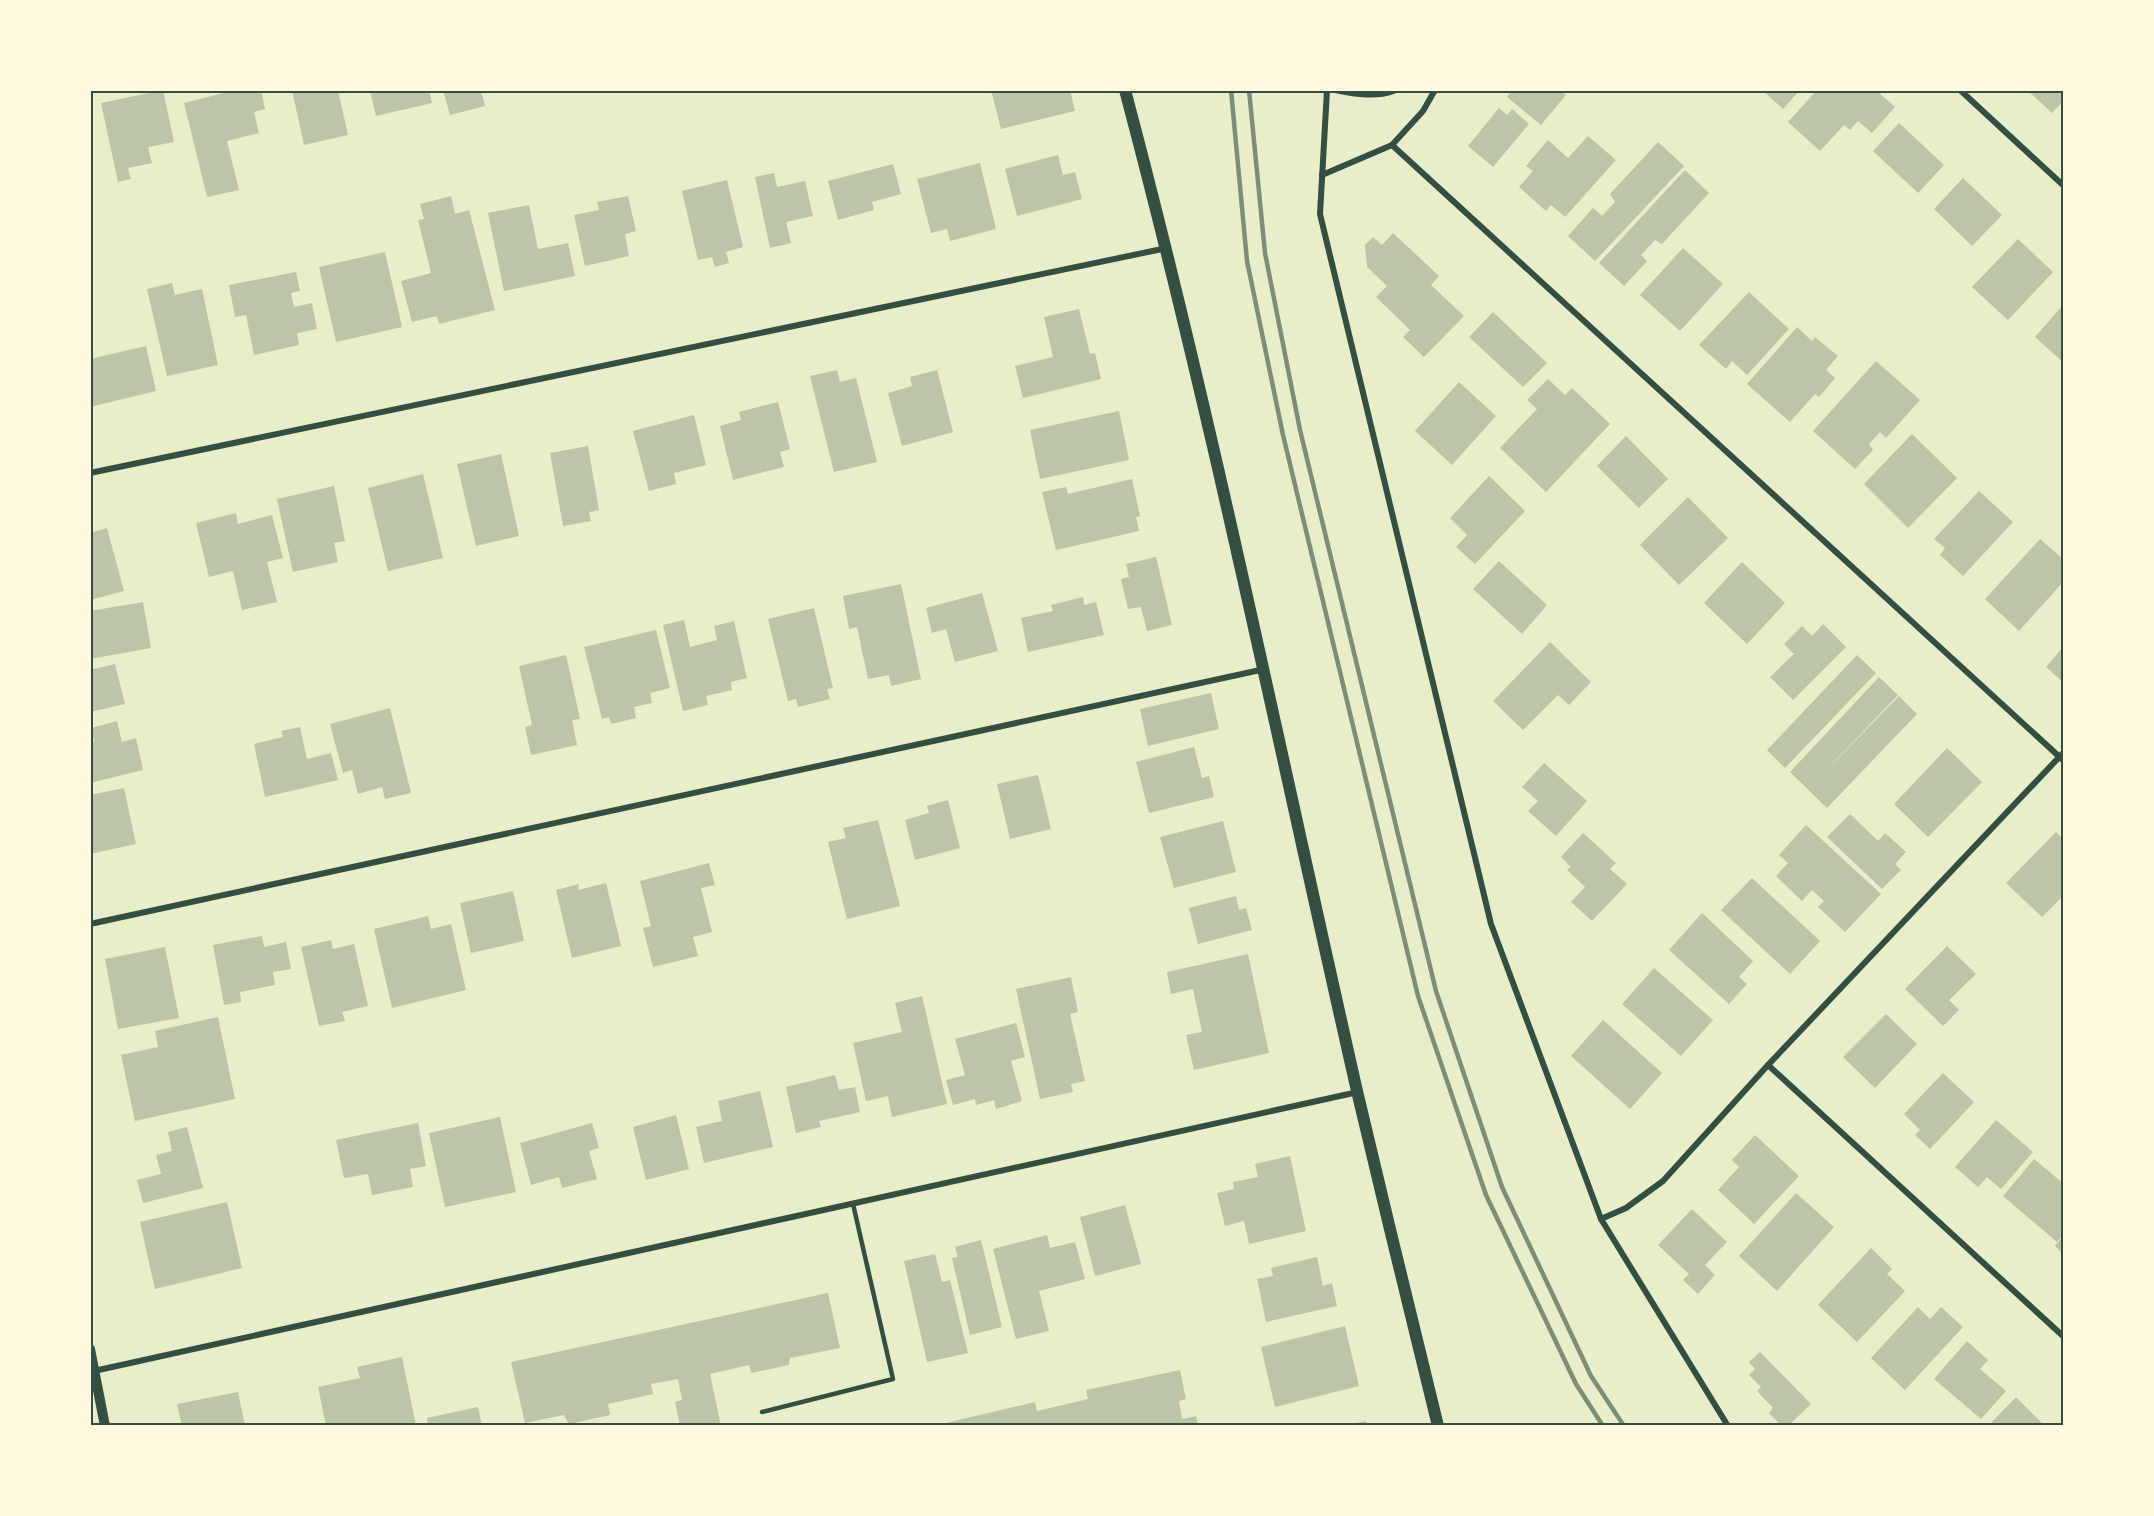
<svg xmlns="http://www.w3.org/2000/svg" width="2154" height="1516" viewBox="0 0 2154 1516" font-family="Karla,sans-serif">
  <rect width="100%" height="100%" fill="#e9edc9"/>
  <!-- building -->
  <g fill="#bcc5a7">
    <path d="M163,90L174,142L148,147L152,163L128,168L131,179L118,182L101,103Z"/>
    <path d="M235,90H261L265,109L254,112L259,133L227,141L239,190L207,197L184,103Z"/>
    <path d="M292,90H338L348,135L304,145Z"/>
    <path d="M370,90H429L432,103L376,116Z"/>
    <path d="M443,90H481L485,106L450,115Z"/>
    <path d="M991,90H1070L1075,111L1001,129Z"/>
    <path d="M1512,90H1559L1566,95L1541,125L1507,97Z"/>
    <path d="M1762,90H1800L1783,109Z"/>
    <path d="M1817,90H1876L1895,107L1872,133L1858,121L1850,130L1844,125L1820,151L1788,122Z"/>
    <path d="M2027,90H2064V100L2052,113Z"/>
    <path d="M1499,108L1507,115L1512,109L1529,124L1493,167L1468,146Z"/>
    <path d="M1899,123L1944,165L1918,193L1873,151Z"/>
    <path d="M1588,136L1616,160L1565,217L1551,205L1546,211L1519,187L1533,171L1526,166L1548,140L1568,158Z"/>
    <path d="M1658,142L1684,166L1595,261L1568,236L1593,208L1602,216L1615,202L1610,194Z"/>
    <path d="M1058,155L1063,175L1075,172L1082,199L1017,216L1005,169Z"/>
    <path d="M980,163L996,229L950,241L947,229L931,233L917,179Z"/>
    <path d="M893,164L901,194L872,202L874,210L838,220L828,181Z"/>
    <path d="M1685,170L1709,193L1662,244L1655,240L1641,255L1647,261L1624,286L1599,263Z"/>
    <path d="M774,173L777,187L805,181L813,216L786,222L791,243L770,248L755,177Z"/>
    <path d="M1963,178L2002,215L1972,246L1934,209Z"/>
    <path d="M727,180L743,247L726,252L729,263L715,267L712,257L698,260L682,191Z"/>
    <path d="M451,196L455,214L469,210L495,310L439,324L437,316L412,322L401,281L431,273L418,220L424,219L420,204Z"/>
    <path d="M628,196L636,231L625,234L629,256L585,266L574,215L599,210L597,202Z"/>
    <path d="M529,205L538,249L568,243L575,276L504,291L488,213Z"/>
    <path d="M1393,233L1439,276L1431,285L1464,316L1424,357L1403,337L1410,330L1376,297L1387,286L1367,267L1365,245L1373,237L1382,245Z"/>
    <path d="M2018,239L2053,272L2008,320L1972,287Z"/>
    <path d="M1683,248L1723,284L1680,331L1640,295Z"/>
    <path d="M385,252L402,327L336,342L319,267Z"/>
    <path d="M296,272L300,291L291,293L294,307L312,303L317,329L297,333L299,345L254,355L246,315L235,317L229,285Z"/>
    <path d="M172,283L175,295L202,289L218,365L167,376L147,289Z"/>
    <path d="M1749,292L1789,329L1747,375L1732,361L1726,369L1699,345Z"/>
    <path d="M2064,304V363L2035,337Z"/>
    <path d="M1079,309L1090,354L1095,353L1101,379L1023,398L1015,366L1053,357L1044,317Z"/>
    <path d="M1493,312L1547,363L1523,387L1469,337Z"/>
    <path d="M1797,327L1812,341L1815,337L1838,356L1826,370L1835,378L1819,397L1815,394L1790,422L1747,384Z"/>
    <path d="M146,346L156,391L90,407V359Z"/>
    <path d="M1876,361L1920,400L1886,438L1880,432L1869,444L1873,450L1855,469L1813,431Z"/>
    <path d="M837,370L840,382L856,378L877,462L834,472L810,376Z"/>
    <path d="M937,370L953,432L902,446L888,393L912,386L910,377Z"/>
    <path d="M1548,379L1565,395L1572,388L1610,424L1546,492L1500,448L1537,409L1527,400Z"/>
    <path d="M1459,382L1496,416L1452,465L1415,431Z"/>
    <path d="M778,402L790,449L780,452L784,467L733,480L720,426L741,420L739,412Z"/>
    <path d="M1119,411L1129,460L1040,479L1030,430Z"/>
    <path d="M694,415L706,465L674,473L676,484L649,491L633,431Z"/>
    <path d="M1912,434L1957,478L1908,528L1864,484Z"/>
    <path d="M1626,436L1668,479L1639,508L1597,466Z"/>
    <path d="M588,446L599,510L589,512L591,521L563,526L550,453Z"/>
    <path d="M501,454L519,536L476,546L457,464Z"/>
    <path d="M423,474L443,558L388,571L368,488Z"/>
    <path d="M1489,476L1525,511L1475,564L1456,547L1467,535L1450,518Z"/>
    <path d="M1132,479L1140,516L1136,517L1139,531L1056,550L1042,492L1066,487L1068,494Z"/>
    <path d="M334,486L345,541L334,543L338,562L293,572L277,499Z"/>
    <path d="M1979,491L2013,522L1963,576L1940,555L1945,548L1934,539Z"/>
    <path d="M1688,497L1728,538L1679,585L1640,545Z"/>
    <path d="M236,513L238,524L272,515L283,558L267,562L277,602L242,610L233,571L209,577L196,523Z"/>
    <path d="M107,528L124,591L90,600V533Z"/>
    <path d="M2040,539L2064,560V581L2019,631L1985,599Z"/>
    <path d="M1156,557L1172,625L1147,631L1141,607L1128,609L1121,579L1129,577L1126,564Z"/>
    <path d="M1499,561L1547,605L1522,634L1473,589Z"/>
    <path d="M1742,562L1785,603L1747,644L1704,603Z"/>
    <path d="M901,584L921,679L891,686L889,675L868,679L857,627L849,629L843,596Z"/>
    <path d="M982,593L998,651L955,662L946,629L932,633L926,608Z"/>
    <path d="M1083,597L1084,605L1096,602L1104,635L1028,652L1021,618L1053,611L1051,605Z"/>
    <path d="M143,602L151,648L90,659V611Z"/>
    <path d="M814,608L833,688L827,689L830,699L798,707L796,699L788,701L768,619Z"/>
    <path d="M684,620L690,647L717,640L714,626L734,621L747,678L731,682L732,690L706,696L708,705L683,711L663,625Z"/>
    <path d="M1823,624L1846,647L1793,700L1770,677L1794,654L1784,644L1802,626L1812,636Z"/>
    <path d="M656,630L670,688L650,693L652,703L634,707L636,718L611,724L609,717L602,719L584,647Z"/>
    <path d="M1550,642L1591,682L1569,705L1558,695L1523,730L1493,701Z"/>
    <path d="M2064,646V683L2046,667Z"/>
    <path d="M566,655L580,719L572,720L577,745L531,755L525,727L532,725L519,666Z"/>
    <path d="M1857,655L1876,673L1785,768L1767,750Z"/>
    <path d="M115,664L125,704L90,712V670Z"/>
    <path d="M1879,677L1898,695L1817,780L1899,696L1917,714L1827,808L1790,772Z"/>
    <path d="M1211,693L1219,729L1148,746L1140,709Z"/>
    <path d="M390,708L411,793L385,799L382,787L358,794L352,770L343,773L330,724Z"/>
    <path d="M117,721L122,742L136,738L143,770L90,783V742L94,741L91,728Z"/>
    <path d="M300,727L307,759L331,753L338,780L265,797L254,744L283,737L281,731Z"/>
    <path d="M1194,747L1202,778L1209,776L1214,797L1149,813L1136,762Z"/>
    <path d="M1947,748L1982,782L1928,837L1894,804Z"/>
    <path d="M1544,763L1587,801L1556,836L1528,811L1538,801L1522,787Z"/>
    <path d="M1038,775L1051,829L1010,839L997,784Z"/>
    <path d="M124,788L136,844L90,854V795Z"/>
    <path d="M948,800L960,848L915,860L905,820L929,813L927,806Z"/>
    <path d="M1850,814L1878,841L1885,833L1906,852L1895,864L1901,870L1882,889L1827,837Z"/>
    <path d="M878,820L900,906L847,919L828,842L846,838L843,828Z"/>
    <path d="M1223,821L1236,872L1174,888L1160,837Z"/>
    <path d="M1806,825L1881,894L1845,932L1818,907L1824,901L1812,890L1802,901L1776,876L1788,863L1779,855Z"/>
    <path d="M2056,832L2064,840V895L2042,917L2006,883Z"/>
    <path d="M1583,833L1616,863L1610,869L1627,884L1592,921L1571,902L1585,887L1567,870L1571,867L1561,857Z"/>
    <path d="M709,863L715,885L701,888L712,932L693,937L698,956L653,967L643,928L651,926L640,881Z"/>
    <path d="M1752,878L1820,941L1790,974L1721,910Z"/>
    <path d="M606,883L621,946L572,958L556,890L579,884L578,890Z"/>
    <path d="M513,891L524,941L471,953L460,903Z"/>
    <path d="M1236,896L1239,910L1246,908L1252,930L1198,944L1189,908Z"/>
    <path d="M1702,913L1753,961L1739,977L1747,984L1729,1004L1669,950Z"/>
    <path d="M428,916L431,929L451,924L466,990L392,1008L374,929Z"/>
    <path d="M262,936L264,947L286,942L291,969L273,972L275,985L240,992L241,1002L224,1005L213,945Z"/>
    <path d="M331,940L333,949L354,944L368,1006L342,1012L345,1021L319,1026L301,947Z"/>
    <path d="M1947,946L1976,974L1949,1000L1959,1010L1943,1026L1905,989Z"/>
    <path d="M165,947L179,1018L118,1029L105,959Z"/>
    <path d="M1248,954L1269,1053L1194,1070L1186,1035L1202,1032L1193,989L1171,994L1167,972Z"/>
    <path d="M1654,968L1713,1020L1681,1056L1622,1004Z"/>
    <path d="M1071,977L1078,1012L1070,1014L1085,1081L1071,1084L1073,1092L1040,1099L1016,989Z"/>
    <path d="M922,996L947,1104L892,1117L888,1096L866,1101L853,1043L902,1032L895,1003Z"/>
    <path d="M1886,1014L1917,1044L1875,1088L1843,1057Z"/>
    <path d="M218,1017L235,1099L135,1121L121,1055L158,1047L155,1031Z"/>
    <path d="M1603,1020L1662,1073L1630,1109L1571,1056Z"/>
    <path d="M1016,1023L1025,1057L1011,1061L1022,1101L996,1109L994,1100L976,1105L975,1099L953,1105L946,1080L965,1075L955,1039Z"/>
    <path d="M1943,1073L1974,1102L1930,1149L1915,1135L1920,1130L1904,1114Z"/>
    <path d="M835,1075L839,1090L855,1087L860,1112L819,1121L821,1127L796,1133L786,1087Z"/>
    <path d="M760,1091L773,1147L704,1163L696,1127L722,1121L718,1101Z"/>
    <path d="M676,1115L689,1169L646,1180L633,1127Z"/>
    <path d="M500,1117L516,1192L445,1207L429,1133Z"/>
    <path d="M1996,1120L2033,1152L2001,1189L1987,1177L1978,1187L1955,1167Z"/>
    <path d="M418,1123L426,1166L410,1169L413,1187L372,1195L368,1174L344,1178L336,1140Z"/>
    <path d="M592,1123L599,1148L589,1151L597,1179L562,1188L559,1177L531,1185L520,1143Z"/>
    <path d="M187,1127L203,1188L143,1203L137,1180L161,1174L156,1155L172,1151L168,1132Z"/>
    <path d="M1755,1135L1799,1176L1754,1224L1718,1190L1739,1167L1732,1160Z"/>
    <path d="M1290,1156L1306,1231L1249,1244L1244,1221L1225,1226L1217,1193L1234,1189L1233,1182L1258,1177L1255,1164Z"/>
    <path d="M2034,1159L2064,1184V1234L2057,1242L2003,1196Z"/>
    <path d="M1796,1193L1834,1227L1777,1291L1739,1256Z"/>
    <path d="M227,1202L242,1268L155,1289L140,1222Z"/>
    <path d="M1125,1205L1141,1264L1095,1276L1080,1217Z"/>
    <path d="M1692,1209L1727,1242L1705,1265L1715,1275L1698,1294L1683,1280L1689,1274L1658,1245Z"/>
    <path d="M1047,1235L1050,1248L1075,1242L1085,1279L1039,1291L1049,1331L1016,1339L993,1249Z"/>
    <path d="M2064,1235V1255L2055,1246Z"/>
    <path d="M981,1240L1002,1327L970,1335L952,1258L958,1257L955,1247Z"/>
    <path d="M1871,1248L1892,1269L1887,1274L1905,1291L1857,1342L1818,1305Z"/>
    <path d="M935,1254L942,1282L950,1280L968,1353L927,1362L904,1261Z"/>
    <path d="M1317,1257L1323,1286L1332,1283L1337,1306L1266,1322L1257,1279L1273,1276L1271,1268Z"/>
    <path d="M828,1293L840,1348L790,1358L789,1365L751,1373L749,1365L710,1374L721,1426H680L675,1402L682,1400L678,1379L651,1384L653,1394L608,1404L610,1415L569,1424L564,1415L525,1423L511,1362Z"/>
    <path d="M1918,1307L1930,1319L1941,1307L1963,1327L1905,1390L1871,1358Z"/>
    <path d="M1345,1326L1359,1386L1275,1407L1261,1347Z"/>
    <path d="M1967,1341L1988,1360L1980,1369L2006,1391L1981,1419L1934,1379Z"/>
    <path d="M1760,1352L1811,1404L1788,1426H1782L1769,1413L1773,1408L1757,1391L1761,1387L1749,1375L1755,1369L1749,1362Z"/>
    <path d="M402,1357L416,1426H326L318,1387L360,1378L357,1367Z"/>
    <path d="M1180,1370L1186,1399L1179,1401L1182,1419L1196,1416L1198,1426H933L1035,1402L1037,1411L1088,1399L1086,1390Z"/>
    <path d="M238,1392L245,1426H182L177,1404Z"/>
    <path d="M2016,1397L2045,1426H1988Z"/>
    <path d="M478,1407L482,1426H428L427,1418Z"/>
    <path d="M1366,1421L1367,1426H1348V1425Z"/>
  </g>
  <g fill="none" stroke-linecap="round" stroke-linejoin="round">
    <!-- service -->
    <path stroke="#344e41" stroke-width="4.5" d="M762,1412L893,1379L853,1204"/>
    <!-- minor -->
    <g stroke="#344e41" stroke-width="6">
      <path d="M1327,90L1320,214L1491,924L1601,1219L1728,1426"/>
      <path d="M1335,90C1355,94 1377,98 1396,90"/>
      <path d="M1960,90L2064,186"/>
      <path d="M1392,145L2064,761"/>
      <path d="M1322,175L1392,145L1423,111L1435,90"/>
      <path d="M90,473L1167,248"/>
      <path d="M90,924L1265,669"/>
      <path d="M1768,1065L2064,1337"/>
      <path d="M1601,1219L1626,1208L1663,1181L1768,1065L2064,752"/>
      <path d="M94,1371L1358,1092"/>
    </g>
    <!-- tertiary -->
    <path stroke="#344e41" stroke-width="10" d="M90,1349L105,1426"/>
    <!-- secondary -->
    <path stroke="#344e41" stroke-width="12" d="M1125,90C1213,421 1281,757 1357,1091C1383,1203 1411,1314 1438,1426"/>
    <!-- rail -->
    <g stroke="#7c8e77" stroke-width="4.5">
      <path d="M1231,90L1247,261L1283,435L1418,996L1486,1195L1576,1384L1603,1426"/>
      <path d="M1249,90L1265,253L1300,430L1436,991L1502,1187L1591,1376L1624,1426"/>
    </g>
  </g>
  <!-- border -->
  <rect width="2154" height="1516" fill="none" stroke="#fefae0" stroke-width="183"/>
  <rect x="92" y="92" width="1970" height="1332" fill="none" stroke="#344e41" stroke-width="2"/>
</svg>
